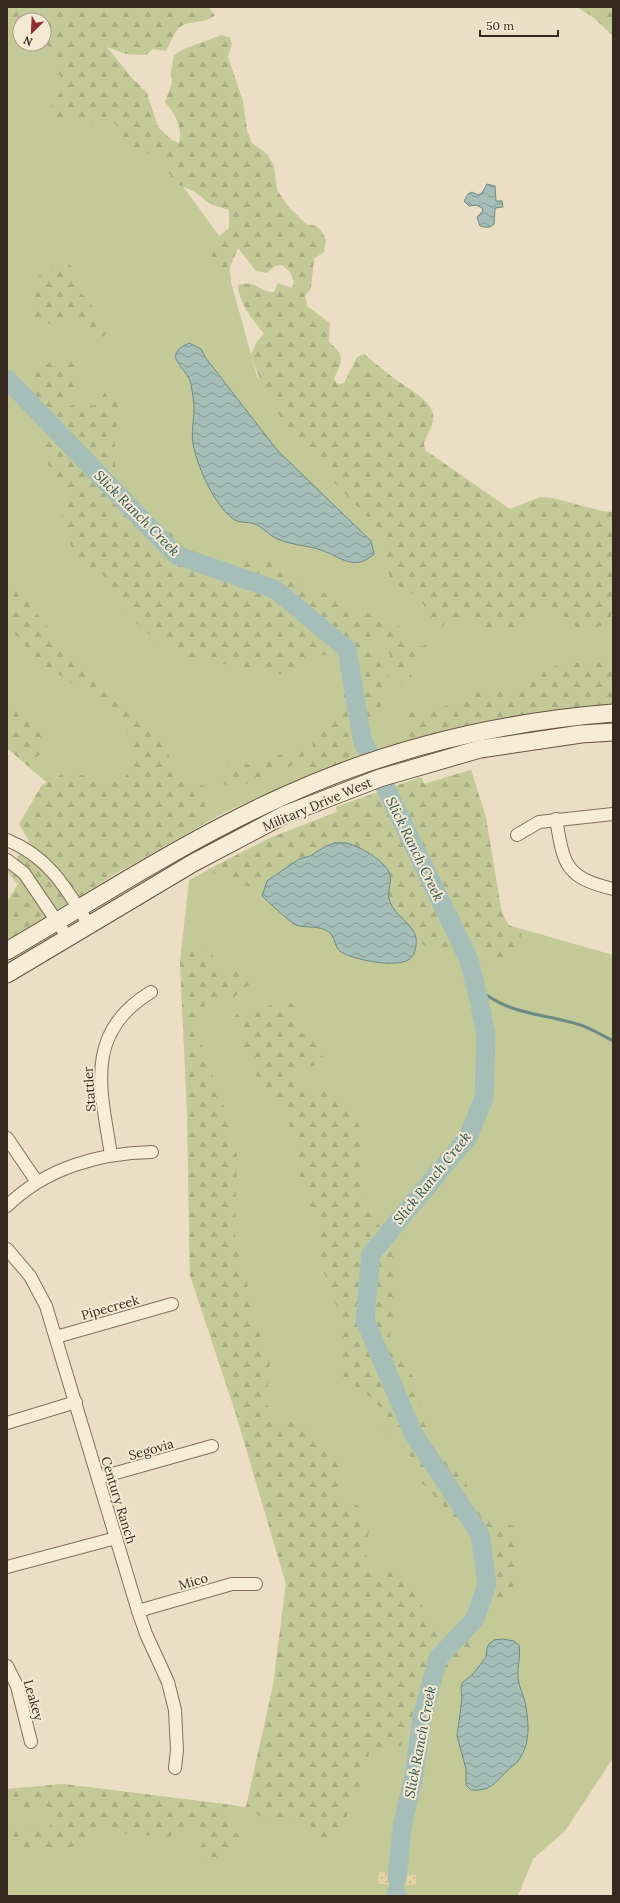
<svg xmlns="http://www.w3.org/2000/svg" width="620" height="1903" viewBox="0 0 620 1903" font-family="Lora,serif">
  <defs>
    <pattern id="forest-firs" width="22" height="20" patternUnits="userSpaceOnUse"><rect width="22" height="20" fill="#c4c998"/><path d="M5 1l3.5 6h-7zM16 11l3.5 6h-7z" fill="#a9ad83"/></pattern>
    <pattern id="sand-dots" width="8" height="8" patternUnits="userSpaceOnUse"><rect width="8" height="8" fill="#e5d2a2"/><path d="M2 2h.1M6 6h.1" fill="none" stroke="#c5b48b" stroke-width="1.8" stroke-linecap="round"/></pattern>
    <pattern id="water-waves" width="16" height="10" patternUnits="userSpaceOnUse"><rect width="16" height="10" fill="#a5beb7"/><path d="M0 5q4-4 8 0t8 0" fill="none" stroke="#879a94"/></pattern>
  </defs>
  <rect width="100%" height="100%" fill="#ebdec4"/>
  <!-- green -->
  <g fill="#c4c998" fill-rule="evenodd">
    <path d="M7,7H69L152,113L182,185L228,248L231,282L257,376L542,606L613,562V700L405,738V742L356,755L225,812L117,873L52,787L7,748ZM20,20H44V44H20Z"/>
    <path d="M471,770L486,818L501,909L508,925L613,955V1758L565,1831L533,1859L518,1896H7V1789L63,1784L246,1807L273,1686L286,1584L236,1414L190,1275L187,1111L180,961L189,880L270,838L337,812L336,807L421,777L424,784Z"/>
  </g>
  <!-- forest -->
  <g fill="url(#forest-firs)" fill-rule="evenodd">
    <path d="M7,7H24L42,16L46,10L45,7H208L215,15C205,25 187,19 178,29C173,35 170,44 166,51L153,49L146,55L126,54L107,47L131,77L147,93L158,127L172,140L179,143C183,127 175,114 165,102L172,83L171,72L174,55L186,48L222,35L230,38L232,44L228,57L243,101L247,130L252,143L267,154L274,166L277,190L288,206L307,225C319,224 321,230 326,240L324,252L314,259L311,288L305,296L307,306L330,323L329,342C345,355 343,361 334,378L337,384L344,383L357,357L364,354C374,362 384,371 395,379C406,387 431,400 433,414C435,424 427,435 424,443L425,450L510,509L540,497L553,498L602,511L613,512V603L611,604C616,626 595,629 578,629L556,610L549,609L540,612L515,628L494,630L478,628L471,621L452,619L446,621L442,628L435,627L428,620C427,599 411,591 393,584C386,569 384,558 388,543L380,530C332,479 270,423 251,354L257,341L264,334C254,321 238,303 238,285C255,279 259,292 274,292L278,283L292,288L294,282L290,272L282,265L275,266L267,273L256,271L238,248L228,272L224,274L213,260L209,244L229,228V210L210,204L195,192L175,183L167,169L155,156L128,146L113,120L79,124L66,119L53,120L49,109L57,96L66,87L55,66L59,51L46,45L38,51L7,47ZM20,20H44V44H20Z"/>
    <path d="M577,7H613V36L594,18Z"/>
    <path d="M59,260L75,268L76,290L89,299L95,314L105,319L109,329L103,337L75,316L58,326L27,318L33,299L32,282Z"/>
    <path d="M59,359L74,362L80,367C79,375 77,386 71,391C63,399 58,395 54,408L58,411L81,402L88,401L93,406L99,403L107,388L114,387L117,391L120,407L115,436V465L129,499L140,514L170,532L189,555L198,559L262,562L279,559L298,575L308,587L331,595L348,608L389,618L399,626L404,638L421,647L430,643L434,648L429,658C422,660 407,659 410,669C410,673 412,675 412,679L406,685C389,680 395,641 375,637C367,665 388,662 389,682C390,694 380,703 377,714C373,725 373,739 371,751L304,778L313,747L312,735C317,730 322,727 327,723C339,711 347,696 346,678C346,671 344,664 338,659C334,656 327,656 323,655C296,652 300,674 279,674C265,673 252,668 239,666C223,663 207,664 192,659C168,653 134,624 120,604C115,597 115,588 108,579C104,574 97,574 91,571C81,567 67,539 64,529C58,512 67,506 63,489C61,479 52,472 47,463C41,452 42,440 40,429C36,399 17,372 59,359Z"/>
    <path d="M7,574C30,606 55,638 83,665C106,686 133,703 153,728C164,742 171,760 178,776L207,787L203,824L117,873L7,942V902L18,884L7,872L29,841L19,824L42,785L65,773L109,779H123L134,768L136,757L129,736L115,717L65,678L33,659L23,643L7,626Z"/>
    <path d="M613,662V707L458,729L405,742L407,716L416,709C449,711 466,696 496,685L521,693C532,686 530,683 537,675C553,660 593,663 613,662Z"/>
    <path d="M7,700L25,720L42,731L44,749L29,767L7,748Z"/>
    <path d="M300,749L304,753V756C285,773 247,789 222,784L223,772L229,764C239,764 251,765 261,762C275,758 286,750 300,749Z"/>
    <path d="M471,770L486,818L501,909L508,925L522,930L520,943L512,956L498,959L478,944L455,946L441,949L423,945L416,937L411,928L393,909L388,897L390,875L335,843L326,846L310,856L299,859L267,881L264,887L244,886L207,870L270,838L337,812L336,807L421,777L424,784Z"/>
    <path d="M196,946L209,948L215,959L218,973L237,968L248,971L251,983L230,1000L213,999L201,1009L197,1024L200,1041L225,1109L237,1155L235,1238L246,1273L251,1316L270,1356L267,1405L278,1418H295L317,1430L340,1467L337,1496L359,1506L370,1530L362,1549L372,1565L411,1579L423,1608L427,1625L447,1628L462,1619L470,1632V1656L457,1666L421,1675L415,1693L411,1732L400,1746L369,1754L363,1781L355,1793L344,1824L330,1839L317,1837L309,1824L298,1818L287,1825L272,1824L246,1807L273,1686L286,1584L236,1414L190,1275L187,1111L180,961L185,952Z"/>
    <path d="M279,998L294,1005V1027L314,1041L325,1061L303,1070L294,1081L309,1099L326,1088L340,1095L359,1125L366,1147L362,1166L361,1184L373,1215L391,1246L400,1271L390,1336L397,1352L413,1377L427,1431L446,1458L463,1476L472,1497L498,1520L514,1526L517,1569L510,1600L497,1605L489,1601L487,1589L479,1582L474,1570L473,1545L457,1523L427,1487L416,1480L411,1458L399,1437L382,1428L379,1406L362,1390L346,1381L338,1368L339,1349L343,1323L317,1254L318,1228L298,1171L293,1134L276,1099L260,1085L233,1019L241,1010L262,1011Z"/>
    <path d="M63,1784L233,1805L230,1827L244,1840L215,1861L203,1862L196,1854L207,1837L199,1829L182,1826L170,1837L119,1833L100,1827C93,1832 86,1839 78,1844C63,1853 24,1849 7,1846V1823L9,1824L45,1830L50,1827L51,1814L46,1805L35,1813L27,1812L7,1799V1789Z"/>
  </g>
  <!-- sand -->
  <path fill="url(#sand-dots)" d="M379,1872L416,1875V1885L378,1884Z"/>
  <!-- water -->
  <g fill="url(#water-waves)" stroke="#6d8c84">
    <path d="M487,184L495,186L496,201H502L503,207L495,208L494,224C490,228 486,228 480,226L477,217L483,211L482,208L476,205L469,206L464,201L468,194L472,192L478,195L482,193Z"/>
    <path d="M189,343L201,349L205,357L277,450L371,541L374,554C354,572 341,557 321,550C306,545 286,545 272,536C266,532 262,527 255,524C247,521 239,524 232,518C214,504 197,466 193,444C191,433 194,419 194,408C194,400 192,391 191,384C188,367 159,357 189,343Z"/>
    <path d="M335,843C340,843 346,842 350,844C362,848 387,862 390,875C392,884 386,893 390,902C395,916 413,923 416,938C417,946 415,958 406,961C391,967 355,960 341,952C335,948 335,939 331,934C322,924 307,929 296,925C293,925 265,899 262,896L267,881L299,859L310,856L326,846Z"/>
    <path d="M502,1639L514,1641L519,1645C521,1656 517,1667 518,1678C519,1687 523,1694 525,1702C529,1722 531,1744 518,1761C515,1765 510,1768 507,1771C493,1784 492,1791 471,1790L466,1785V1769L457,1736L462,1699L461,1687L462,1683L473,1674L486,1657L487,1648L489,1644L494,1640Z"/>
  </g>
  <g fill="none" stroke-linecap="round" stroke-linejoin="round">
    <!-- stream -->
    <path stroke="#6d8c84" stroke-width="3" d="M475,985C503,1014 540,1013 577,1024C589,1027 602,1035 613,1041"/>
    <!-- river -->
    <g stroke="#a5beb7" stroke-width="19">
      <path d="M7,379L176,555L276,590L347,649L362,739L469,960L480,1004L486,1036L484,1098L468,1137L371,1254L365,1320L413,1433L480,1534L487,1584L475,1619L438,1658L422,1717L414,1775L402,1828L397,1879"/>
      <path d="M396,1893L397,1896"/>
    </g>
    <!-- minor casing -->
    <g stroke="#84705b" stroke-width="14">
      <g id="minor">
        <path d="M556,819C564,866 565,877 613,889"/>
        <path d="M517,835L539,822L613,814"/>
        <path d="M7,840C49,857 66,888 89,925"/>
        <path d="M7,860L24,873L68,938"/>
        <path d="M7,1138L37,1182"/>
        <path d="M111,1155C101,1090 83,1033 151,992"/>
        <path d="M7,1206C46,1168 99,1153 152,1152"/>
        <path d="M7,1249L30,1276L46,1306L138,1611L146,1634L168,1682L175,1710L177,1750L175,1768"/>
        <path d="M56,1337L172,1304"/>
        <path d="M7,1423L76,1402"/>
        <path d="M98,1478L212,1446"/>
        <path d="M7,1567L116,1538"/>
        <path d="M138,1611L232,1584H256"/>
        <path d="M7,1666L17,1686L31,1742"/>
      </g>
    </g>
    <!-- secondary casing -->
    <g stroke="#66523f" stroke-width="19">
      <g id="secondary">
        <path d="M7,951C98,898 188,839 284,796C387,749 500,722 613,713"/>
        <path d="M7,974L193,863L284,815L380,778L480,749L581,734L613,732"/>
      </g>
    </g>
    <!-- minor -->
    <use href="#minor" stroke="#f7ecd6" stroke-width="12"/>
    <!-- secondary -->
    <use href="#secondary" stroke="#f7ecd6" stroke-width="17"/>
  </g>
  <g text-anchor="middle" stroke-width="4" stroke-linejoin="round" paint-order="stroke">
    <!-- street labels -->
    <g font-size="13" fill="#35291f" stroke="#f3e9d3">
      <text transform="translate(317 804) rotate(-23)" y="5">Military Drive West</text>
      <text transform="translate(89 1089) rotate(-94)" y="5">Stattler</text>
      <text transform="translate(110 1307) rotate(-16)" y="5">Pipecreek</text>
      <text transform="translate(151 1449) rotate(-16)" y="5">Segovia</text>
      <text transform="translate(119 1500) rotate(73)" y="5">Century Ranch</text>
      <text transform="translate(193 1581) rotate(-16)" y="5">Mico</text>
      <text transform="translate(34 1700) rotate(74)" y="5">Leakey</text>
    </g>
    <!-- water labels -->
    <g font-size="14" font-style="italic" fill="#2f5451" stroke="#f3e9d3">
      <text transform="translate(137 513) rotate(45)" y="5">Slick Ranch Creek</text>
      <text transform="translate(415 849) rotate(64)" y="5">Slick Ranch Creek</text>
      <text transform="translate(432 1178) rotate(-51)" y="5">Slick Ranch Creek</text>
      <text transform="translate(420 1742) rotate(-79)" y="5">Slick Ranch Creek</text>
    </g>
  </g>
  <!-- border -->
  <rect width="620" height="1903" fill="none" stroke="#35291f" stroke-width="16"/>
  <!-- north arrow -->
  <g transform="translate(32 32) rotate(204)"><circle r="19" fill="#f3e9d3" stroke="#a79c8b"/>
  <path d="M0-3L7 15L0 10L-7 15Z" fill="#902f32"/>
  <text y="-6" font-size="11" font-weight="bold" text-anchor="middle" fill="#35291f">N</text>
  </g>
  <!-- scale -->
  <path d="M480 30v6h78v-6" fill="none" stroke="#35291f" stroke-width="2"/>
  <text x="486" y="30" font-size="12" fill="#35291f" stroke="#f3e9d3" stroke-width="3" paint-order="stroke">50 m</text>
</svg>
